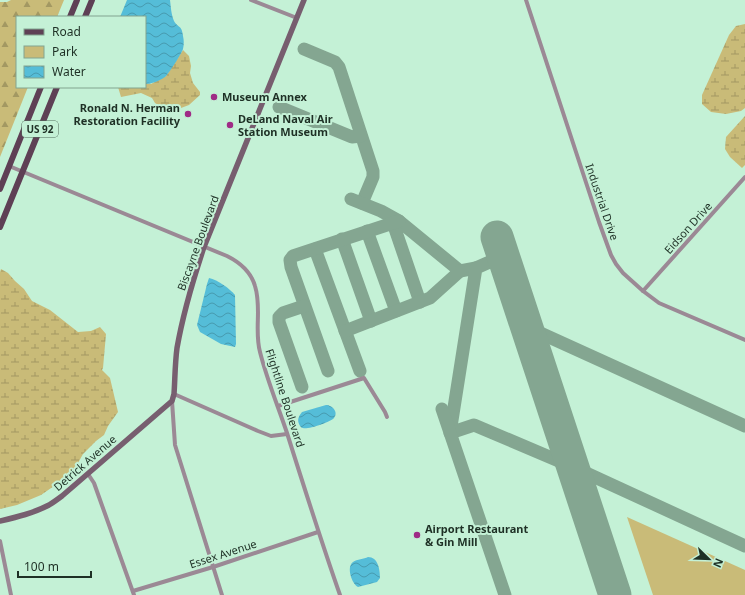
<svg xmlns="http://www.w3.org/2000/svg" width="745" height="595" viewBox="0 0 745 595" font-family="'Noto Sans',sans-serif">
  <defs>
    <pattern id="forest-firs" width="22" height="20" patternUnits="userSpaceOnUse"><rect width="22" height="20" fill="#c9bb78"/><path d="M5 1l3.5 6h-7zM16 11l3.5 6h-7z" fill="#a39862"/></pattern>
    <pattern id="wetland-marsh" width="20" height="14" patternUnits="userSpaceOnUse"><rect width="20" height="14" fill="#c9bb78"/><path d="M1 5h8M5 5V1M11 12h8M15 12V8" fill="none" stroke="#a39862"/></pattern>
    <pattern id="water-waves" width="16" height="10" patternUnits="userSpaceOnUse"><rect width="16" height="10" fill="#55bdd8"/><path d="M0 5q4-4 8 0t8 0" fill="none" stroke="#469aaf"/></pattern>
  </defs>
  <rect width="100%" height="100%" fill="#c4f1d6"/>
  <!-- green -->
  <path fill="#c9bb78" d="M627,517L745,570V595H653Z"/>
  <!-- forest -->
  <path fill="url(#forest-firs)" d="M11,0H64L57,17H17V87H28L0,157V2H7Z"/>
  <!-- wetland -->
  <g fill="url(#wetland-marsh)">
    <path d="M745,24V108L741,111L726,114L711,112L702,104V95L729,35L736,26Z"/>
    <path d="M183,50L189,56L191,66L190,73L193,83L200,92V95L189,105L181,108L165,109L155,103L152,98L141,93L121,97L118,87H145V84H151L166,76Z"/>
    <path d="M745,116V165L742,168L730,157L725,149L726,137Z"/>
    <path d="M1,269L8,273L15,281L24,289L32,301L50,310L78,332L91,331L100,327L106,334L103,368L102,370L110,378L118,412L108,426L104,435L96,441L83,454L78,463L74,477L66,484L54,486L41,495L17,505L0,509V272Z"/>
  </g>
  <!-- water -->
  <g fill="url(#water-waves)">
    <path d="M127,0H170C171,8 171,13 174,21C178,28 182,25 183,36C184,40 184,45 183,49C182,53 168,75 165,77C159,81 152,84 145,84V17H120Z"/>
    <path d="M209,278C218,280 229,288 235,295L236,344L235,347L221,344L200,332L197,325L207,284Z"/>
    <path d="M326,405C332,405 339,412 334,418C331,422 307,430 303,428C301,428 300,426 299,424C297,419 299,416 302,412Z"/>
    <path d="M368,557C378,557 380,569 380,578L377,582L358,587C352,584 346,567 353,562C357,559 364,559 368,557Z"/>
  </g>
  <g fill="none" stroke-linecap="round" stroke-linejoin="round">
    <!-- taxiway -->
    <g stroke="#84a691" stroke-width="13">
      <path d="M304,49L335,62L339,67L373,171V177L362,203"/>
      <path d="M279,107L352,137L361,136"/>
      <path d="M351,199L381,211L399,221L460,271L476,268"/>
      <path d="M393,223L420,302"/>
      <path d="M367,231L396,311"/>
      <path d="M342,239L371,321"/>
      <path d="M315,249L360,371"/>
      <path d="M503,256L476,268L450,433L474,425L573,467L745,546"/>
      <path d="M527,327L745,426"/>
      <path d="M345,331L430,298L460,271"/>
      <path d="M328,371L291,267L290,260L293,256L399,221"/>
      <path d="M302,387L279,322V317L283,313L304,306"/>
      <path d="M442,409L505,595"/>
    </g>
    <!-- runway -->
    <path stroke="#84a691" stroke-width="33" d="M497,237L615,595"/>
    <!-- street -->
    <g stroke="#9b8995" stroke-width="4">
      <path d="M251,0L297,18"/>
      <path d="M526,0L599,222L611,255L616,264L623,273L643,291L659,303L745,340"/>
      <path d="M9,166L227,256C239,262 251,272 255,286C262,308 254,330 260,352C267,380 278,406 287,433C304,487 321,541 340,595"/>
      <path d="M643,291L745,177"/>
      <path d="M174,394L258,431L271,436L287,434"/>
      <path d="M172,401L175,445L222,595"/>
      <path d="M278,406L364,378L385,412L387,417"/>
      <path d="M88,474L94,483L134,595"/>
      <path d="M0,541L11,595"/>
      <path d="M133,591L213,567L318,532"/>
    </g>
    <!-- secondary -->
    <path stroke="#775e6f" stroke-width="5.5" d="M0,521C17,517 34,513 49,505C54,502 58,499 62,496L172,401L174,394C175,379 175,363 177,348C183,314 193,280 204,247L304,0"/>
    <!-- primary -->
    <g stroke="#5e4055" stroke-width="6">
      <path d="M70,17L77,0"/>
      <path d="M85,17L92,0"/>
      <path d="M0,189L41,87"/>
      <path d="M0,227L57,87"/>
    </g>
  </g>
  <!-- markers -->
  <g fill="#9f2b86" stroke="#c4f1d6" stroke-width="1.5">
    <circle cx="214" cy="97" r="4"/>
    <circle cx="188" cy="114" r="4"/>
    <circle cx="230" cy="125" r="4"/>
    <circle cx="417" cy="535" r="4"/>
  </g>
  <g text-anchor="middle" stroke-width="4" stroke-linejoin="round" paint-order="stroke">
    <!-- shield labels -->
    <rect fill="#c4f1d6" stroke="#506a5a" stroke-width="1" x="22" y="121" width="36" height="16" rx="3"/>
    <g font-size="10" font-weight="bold" fill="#1e3025">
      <text x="40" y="133">US 92</text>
    </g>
    <!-- poi labels -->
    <g font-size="11" font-weight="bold" fill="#1e3025" stroke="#c4f1d6" text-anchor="start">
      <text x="222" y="101">Museum Annex</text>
      <text x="180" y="112" text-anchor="end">Ronald N. Herman<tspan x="180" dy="13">Restoration Facility</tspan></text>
      <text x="238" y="123">DeLand Naval Air<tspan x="238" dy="13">Station Museum</tspan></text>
      <text x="425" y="533">Airport Restaurant<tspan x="425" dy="13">&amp; Gin Mill</tspan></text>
    </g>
    <!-- street labels -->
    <g font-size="11" fill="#1e3025" stroke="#c4f1d6">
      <text transform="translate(602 202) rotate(71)" y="4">Industrial Drive</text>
      <text transform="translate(688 228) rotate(-48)" y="4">Eidson Drive</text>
      <text transform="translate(198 243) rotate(-70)" y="4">Biscayne Boulevard</text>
      <text transform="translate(285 398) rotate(72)" y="4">Flightline Boulevard</text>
      <text transform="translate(85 463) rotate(-41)" y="4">Detrick Avenue</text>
      <text transform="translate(223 554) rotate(-18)" y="4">Essex Avenue</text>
    </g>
  </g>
  <!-- legend -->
  <rect x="16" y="16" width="130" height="72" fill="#c4f1d6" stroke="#82a48f"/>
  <rect x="24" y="29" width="20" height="6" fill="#5e4055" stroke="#82a48f"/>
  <text x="52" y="36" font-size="12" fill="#1e3025">Road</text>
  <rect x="24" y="46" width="20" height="12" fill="#c9bb78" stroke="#82a48f"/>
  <text x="52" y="56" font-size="12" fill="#1e3025">Park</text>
  <rect x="24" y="66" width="20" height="12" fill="url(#water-waves)" stroke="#82a48f"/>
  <text x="52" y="76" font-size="12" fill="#1e3025">Water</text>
  <!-- north arrow -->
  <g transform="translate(709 559) rotate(113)" stroke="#c4f1d6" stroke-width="3" paint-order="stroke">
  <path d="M0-3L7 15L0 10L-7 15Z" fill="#1e3025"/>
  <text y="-6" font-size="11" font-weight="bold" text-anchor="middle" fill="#1e3025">N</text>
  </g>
  <!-- scale -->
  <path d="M18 571v6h73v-6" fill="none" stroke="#1e3025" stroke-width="2"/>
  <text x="24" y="571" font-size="12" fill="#1e3025" stroke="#c4f1d6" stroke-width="3" paint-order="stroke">100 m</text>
</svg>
